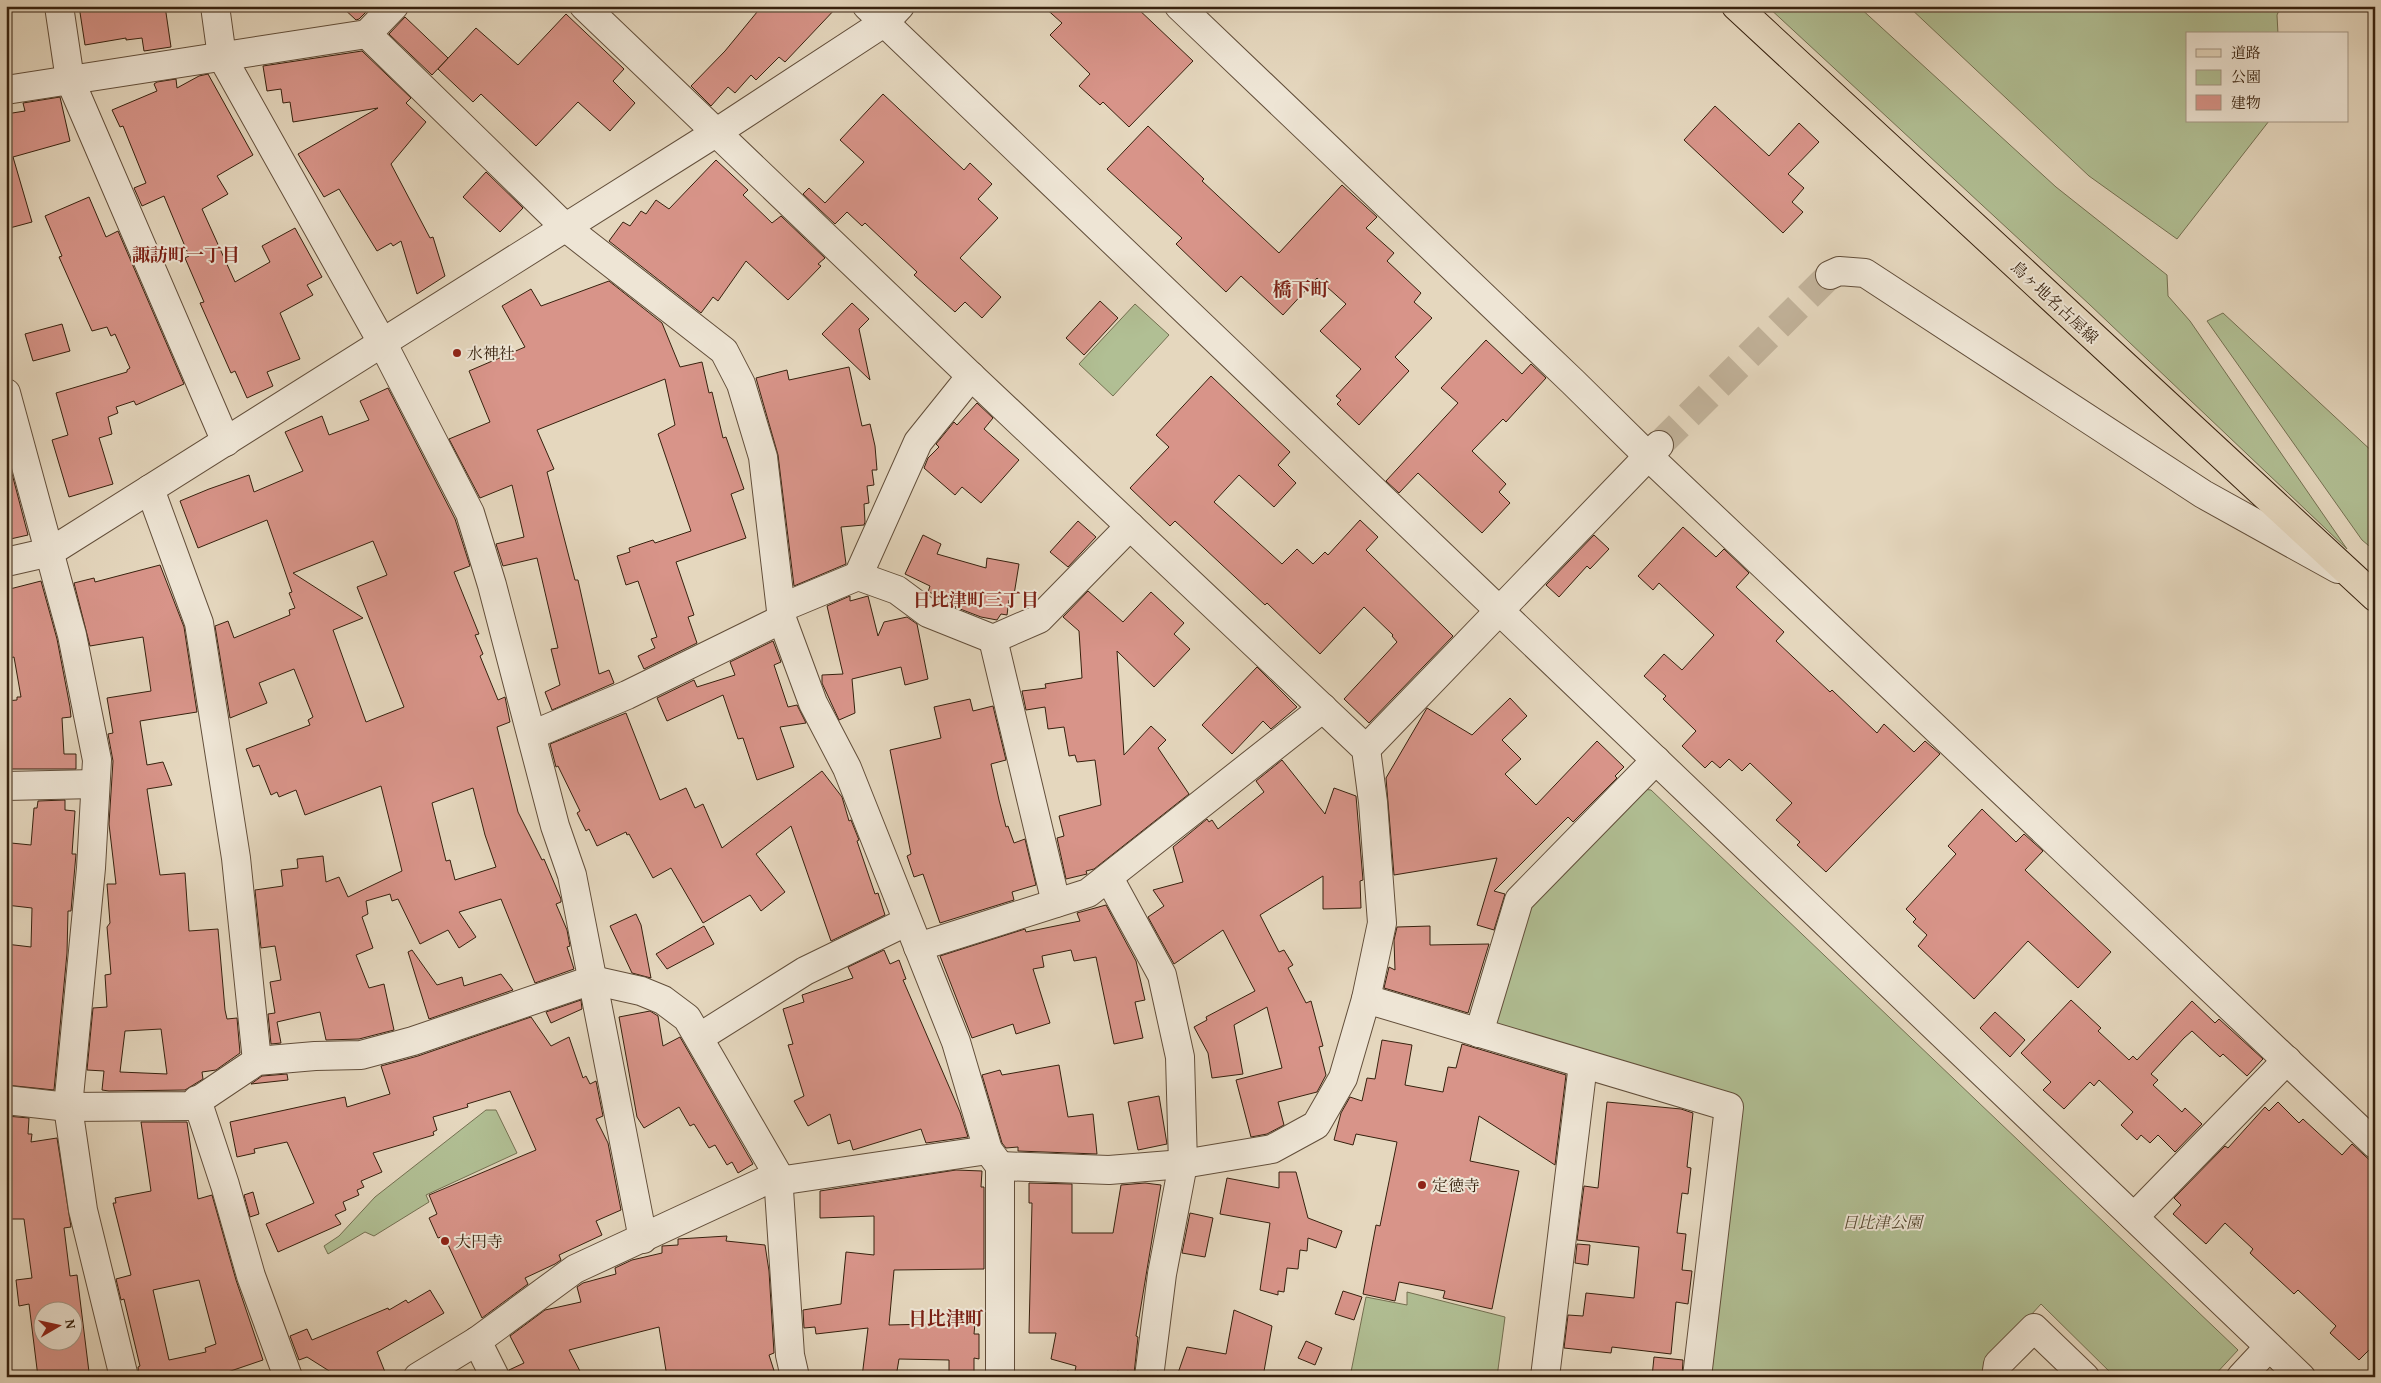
<svg xmlns="http://www.w3.org/2000/svg" width="2381" height="1383" viewBox="0 0 2381 1383" font-family="'Gentium Book Plus','Noto Serif JP',serif">
  <rect width="100%" height="100%" fill="#e5d7be"/>
  <filter id="stains"><feTurbulence type="fractalNoise" baseFrequency=".004" numOctaves="4"/><feColorMatrix values="0 0 0 0 .2 0 0 0 0 .09 0 0 0 0 .02 0 0 0 .5 -.17"/></filter>
  <radialGradient id="worn" r=".72"><stop offset=".6" stop-color="#630" stop-opacity="0"/><stop offset="1" stop-color="#630" stop-opacity=".3"/></radialGradient>
  <!-- green -->
  <g fill="#b1bf94" stroke="#747051">
    <path d="M1767,6H1858L2056,187L2167,275L2168,296L2190,321L2347,549L2089,304Z"/>
    <path d="M1908,6H2281L2277,15L2278,34H2187V121H2269L2177,239L2089,176Z"/>
    <path d="M1135,304L1169,335L1113,396L1079,364Z"/>
    <path d="M2223,313L2375,454V551L2362,540L2207,321Z"/>
    <path d="M1642,789L1651,790L2238,1350L2213,1377H2115L2041,1304L1989,1361L1987,1377H1707L1740,1099L1492,1026L1527,906Z"/>
    <path d="M486,1110H496L517,1153L426,1195L429,1202L374,1236L365,1232L328,1254L324,1246L339,1236L375,1197Z"/>
    <path d="M1407,1292L1505,1317L1497,1377H1350L1366,1297L1407,1305Z"/>
  </g>
  <!-- building -->
  <g fill="#d89489" stroke="#37210e" fill-rule="evenodd">
    <path d="M79,6H165L171,47L144,51L142,38L126,40V38L85,45Z"/>
    <path d="M341,6H372L359,19L356,20Z"/>
    <path d="M762,6H838L785,62L779,57L756,80L751,75L735,93L728,87L711,106L691,86L725,51Z"/>
    <path d="M1043,6H1135L1193,61L1129,127L1103,102L1100,105L1079,86L1090,74L1050,35L1062,23Z"/>
    <path d="M566,14L624,69L613,81L635,103L610,131L578,102L536,146L481,94L473,102L438,69L476,28L518,65Z"/>
    <path d="M405,17L448,58L432,75L389,34Z"/>
    <path d="M362,51L411,98L406,103L426,122L391,164L430,238L433,237L445,276L417,294L401,241L393,246L391,243L377,251L339,189L324,197L298,154L378,108L293,122L290,102L283,103L281,89L267,91L263,66Z"/>
    <path d="M208,74L253,155L217,176L228,194L202,209L235,282L270,262L262,246L295,228L322,277L307,285L313,295L280,313L300,359L267,372L273,386L247,398L235,371L231,373L200,303L204,302L185,258L189,256L164,196L142,206L134,188L146,183L123,126L120,127L112,110L157,91L154,84L157,82L176,79L177,88L199,76Z"/>
    <path d="M883,94L964,170L970,163L992,184L978,199L998,218L960,258L1001,297L982,318L965,302L955,312L914,275L917,272L865,223L862,226L847,212L835,224L803,194L809,188L825,203L864,162L840,140Z"/>
    <path d="M60,97L70,141L13,157L32,222L6,229V114L25,111L23,103Z"/>
    <path d="M1715,106L1769,156L1799,123L1819,142L1788,174L1804,188L1792,202L1803,212L1783,233L1684,140Z"/>
    <path d="M1148,126L1204,179L1202,181L1279,253L1342,185L1377,217L1366,228L1394,253L1387,261L1421,293L1414,302L1432,318L1395,357L1409,371L1359,425L1337,404L1341,400L1336,396L1361,369L1320,331L1346,304L1317,278L1283,315L1241,276L1226,292L1176,244L1182,238L1107,169Z"/>
    <path d="M716,160L748,190L743,195L772,223L781,216L825,258L818,264L821,266L788,300L746,261L718,301L713,297L701,313L609,241L623,222L630,226L641,211L646,214L656,200L669,209Z"/>
    <path d="M486,172L523,208L500,232L463,197Z"/>
    <path d="M89,197L106,237L118,231L184,384L136,405L134,401L116,407L118,413L108,417L112,434L99,438L113,484L69,497L52,440L68,435L56,393L127,372V370L130,368L115,334L111,336L107,327L92,331L59,257L62,256L45,216Z"/>
    <path d="M609,281L662,323L680,367L702,362L709,393L712,392L723,438L726,437L744,489L731,494L746,538L676,562L694,615L688,617L697,643L644,669L638,656L655,648L651,639L657,637L638,581L626,585L617,556L630,552L629,548L653,540L655,543L691,531L658,434L675,425L665,379L537,430L554,469L547,472L575,580H578L599,674L609,670L614,683L552,710L545,692L560,685L551,649L558,648L537,558L503,566L496,544L524,537L512,485L480,498L449,439L490,422L469,371L525,347L502,306L531,289L541,306Z"/>
    <path d="M1100,301L1118,318L1084,355L1066,338Z"/>
    <path d="M852,303L869,319L859,329L870,380L822,334Z"/>
    <path d="M62,324L70,351L33,361L25,334Z"/>
    <path d="M1486,340L1522,374L1531,364L1546,378L1506,422L1503,419L1472,451L1506,484L1499,492L1510,503L1482,533L1418,473L1399,493L1386,481L1458,403L1441,388Z"/>
    <path d="M849,367L862,426L870,424L875,446L877,470H872L874,485L867,486L869,503L864,504L865,522L864,525L841,527L846,564L794,586L778,455L756,378L787,370L789,380Z"/>
    <path d="M1211,376L1290,452L1278,465L1296,483L1274,507L1239,475L1214,502L1282,564L1297,549L1313,564L1325,552L1328,555L1360,520L1378,537L1366,550L1453,636L1369,723L1344,699L1397,642L1392,636L1393,635L1364,607L1320,654L1267,603L1265,605L1175,521L1170,526L1130,488L1169,447L1156,435Z"/>
    <path d="M388,388L455,519L470,566L454,572L479,634L475,635L483,654L480,656L498,700L505,697L510,722L497,727L518,812L542,860L544,859L561,899V902L556,904L567,930L570,946L567,947L574,969L535,983L501,899L459,912L476,937L459,948L448,930L420,944L398,899L392,901L390,894L366,901L368,914L362,917L373,948L356,955L369,988L384,984L394,1030L359,1039L326,1040L320,1012L277,1022L281,1043L271,1044L268,1014L275,1013L270,982L281,980L275,946L261,948L255,890L283,886L281,870L298,868L297,859L323,856L326,882L339,877L348,897L402,871L381,786L305,815L296,790L279,797L277,792L271,795L259,765L253,767L246,749L310,725L308,720L313,717L294,669L259,683L267,703L230,718L215,626L228,621L234,638L290,615L289,610L295,608L289,593L292,592L267,520L198,548L180,501L209,489L249,475L254,492L303,471L285,432L322,416L329,435L369,420L360,401ZM373,541L387,575L357,587L404,707L366,722L333,630L363,618L293,573ZM473,788L485,835L496,867L455,880L450,860L446,861L432,803Z"/>
    <path d="M977,403L993,418L984,429L1019,460L981,503L962,487L955,495L924,468L928,458L939,447L936,444L954,422L957,425Z"/>
    <path d="M6,466H10L28,535L6,540Z"/>
    <path d="M1078,521L1096,537L1068,567L1050,552Z"/>
    <path d="M1683,527L1716,557L1724,549L1749,573L1736,587L1784,632L1776,641L1830,692L1832,690L1877,733L1884,724L1914,752L1925,741L1940,754L1826,872L1797,845L1800,842L1776,820L1792,803L1750,763L1742,771L1729,759L1720,768L1712,761L1705,768L1682,746L1696,731L1663,699L1666,696L1644,676L1664,654L1682,670L1714,635L1659,583L1653,590L1638,576Z"/>
    <path d="M923,535L941,544L937,554L986,568L987,558L1019,564L1013,601L1009,600L1007,615L1001,614L997,620L981,617L955,607L957,601L928,592L930,586L905,574Z"/>
    <path d="M1594,535L1609,549L1590,569L1587,566L1559,597L1546,585Z"/>
    <path d="M160,565L184,627L197,712L140,721L147,765L163,762L172,785L147,789L160,875L185,873L189,931L218,929L225,1010L227,1019L237,1018L240,1053L216,1070L202,1072L203,1079L185,1090L109,1091L102,1090L104,1071L87,1070L93,1008L107,1007L105,975L111,974L107,927L110,923L107,884H116L109,824L113,761L108,734L113,733L107,698L151,691L143,637L90,646L74,583L94,578L95,582ZM161,1029L167,1074L120,1072L125,1031Z"/>
    <path d="M41,581L57,639L70,707L71,717L62,718L64,754H76V769H6V701L17,700V697H21L14,657L6,659V590Z"/>
    <path d="M1088,591L1123,622L1151,592L1184,623L1174,634L1190,649L1154,687L1117,651L1124,755L1151,726L1166,740L1158,748L1189,794L1094,869L1086,871L1087,874L1066,879L1057,838L1064,836L1059,816L1101,805L1095,760L1077,762L1075,755L1069,756L1064,727L1048,729L1045,707L1026,710L1022,691L1046,688L1045,684L1082,678L1079,631L1063,617Z"/>
    <path d="M850,596V601L868,596L878,636L884,622L907,617L917,624L928,679L905,685L901,667L852,679L855,713L839,720L822,683V675L843,674L827,606Z"/>
    <path d="M773,641L781,662L774,665L788,707L797,705L806,723L780,727L794,767L757,780L743,738L738,739L723,695L667,721L657,698L694,680L697,687L735,675L730,662Z"/>
    <path d="M1257,667L1297,707L1271,729L1263,721L1232,754L1202,725Z"/>
    <path d="M1510,698L1527,716L1502,740L1521,759L1505,774L1536,805L1597,741L1624,767L1615,776L1617,778L1573,822L1568,817L1494,891L1505,894L1494,930L1477,925L1497,858L1394,875L1386,778L1427,708L1472,735Z"/>
    <path d="M970,699L973,711L993,706L1006,760L991,764L999,800L1006,827L1008,826L1014,843L1025,839L1036,885L1012,892L1014,900L940,923L923,874L914,877L907,856L911,854L890,750L941,738L934,707Z"/>
    <path d="M626,713L660,800L686,788L695,808L703,804L722,848L822,771L842,797L849,821L851,820L859,840L857,841L875,894L878,893L885,915L831,941L791,826L756,854L785,892L761,911L750,895L703,923L671,868L653,878L629,834L627,835L626,832L597,846L589,829L586,831L577,813L580,811L558,766L556,767L550,744Z"/>
    <path d="M1282,760L1325,814L1334,788L1356,796L1363,880L1360,881L1361,908L1323,909V876L1260,915L1279,952L1284,950L1293,965L1288,968L1306,1003L1311,1001L1323,1046L1319,1047L1326,1075L1317,1092L1278,1102L1284,1125L1267,1134L1251,1137L1236,1080L1282,1068L1267,1007L1234,1025L1243,1074L1212,1078L1208,1053L1194,1027L1207,1020L1206,1017L1255,991L1223,930L1174,964L1148,917L1164,906L1153,890L1183,882L1173,847L1207,819L1209,822L1212,820L1218,829L1264,792L1256,781Z"/>
    <path d="M65,800V810L75,811L72,854H76L71,911H68L67,953L54,1090L6,1085V944L31,947L32,908L6,905V859L9,860L11,843L31,845L34,808H37L38,801Z"/>
    <path d="M1982,809L2016,842L2024,834L2043,851L2025,870L2111,952L2078,988L2028,941L1974,999L1918,946L1927,935L1913,922L1916,919L1906,909L1956,854L1948,846Z"/>
    <path d="M1106,905L1136,961L1145,1000L1135,1002L1143,1038L1114,1044L1096,957L1074,961L1071,950L1042,956L1044,967L1033,969L1050,1023L1016,1034L1013,1024L972,1038L940,956L1025,929L1026,932L1080,921L1077,913Z"/>
    <path d="M636,914L641,925L651,978L632,973L610,926Z"/>
    <path d="M704,926L714,944L667,969L656,954Z"/>
    <path d="M1430,926V945L1489,944L1468,1013L1384,988L1389,967L1395,970L1394,940L1397,927Z"/>
    <path d="M412,950L437,985L462,977L464,986L501,974L513,990L429,1019L408,952Z"/>
    <path d="M884,950L890,964L899,960L906,979L903,980L960,1112L968,1137L926,1143L921,1129L853,1150L850,1140L838,1144L830,1114L808,1126L794,1101L804,1096L788,1045L793,1044L783,1009L804,1002L802,995L853,978L848,967Z"/>
    <path d="M581,1000L582,1009L551,1023L546,1012Z"/>
    <path d="M2071,1000L2101,1028L2098,1031L2129,1060L2133,1056L2137,1060L2192,1001L2215,1023L2219,1019L2263,1059L2247,1076L2223,1054L2220,1057L2192,1031L2184,1038L2151,1074L2158,1080L2153,1085L2182,1112L2185,1108L2202,1124L2175,1152L2158,1135L2150,1143L2141,1135L2137,1140L2121,1125L2133,1112L2099,1080L2094,1086L2090,1082L2064,1109L2043,1090L2051,1082L2021,1053Z"/>
    <path d="M650,1011L658,1016L663,1046L680,1037L753,1164L738,1173L732,1162L727,1165L715,1145L709,1148L694,1124L690,1126L679,1107L644,1128L637,1117L619,1017Z"/>
    <path d="M1995,1012L2025,1040L2010,1057L1980,1028Z"/>
    <path d="M531,1017L551,1046L569,1037L583,1078L586,1076L590,1084L596,1081L603,1116L596,1119L608,1143L621,1210L596,1221L602,1235L559,1255L561,1260L555,1264L525,1278L528,1284L482,1318L444,1236L438,1238L429,1218L437,1214L429,1195L536,1150L510,1091L467,1104L468,1107L433,1117L437,1130L433,1132L434,1135L373,1153L382,1172L361,1181L364,1187L357,1190L359,1195L343,1202L346,1210L335,1215L341,1224L278,1252L266,1224L314,1203L287,1142L254,1149L255,1153L237,1157L230,1122L345,1097L347,1107L390,1094L381,1066L418,1056Z"/>
    <path d="M1382,1040L1412,1045L1405,1085L1443,1092L1448,1067L1456,1068L1462,1044L1566,1075L1555,1165L1479,1116L1470,1161L1519,1171L1492,1309L1443,1298L1445,1291L1399,1282L1395,1301L1363,1294L1376,1225L1380,1226L1397,1142L1356,1134L1353,1145L1334,1140L1341,1113L1350,1097L1362,1101L1367,1078L1375,1079Z"/>
    <path d="M1059,1065L1068,1117L1093,1114L1097,1154L1018,1151V1147L1006,1148L1002,1143L982,1075L1000,1070L1002,1075Z"/>
    <path d="M287,1074L288,1080L251,1084L262,1076Z"/>
    <path d="M1159,1096L1167,1144L1138,1150L1128,1102Z"/>
    <path d="M1607,1102L1681,1109L1693,1113L1687,1167L1691,1168L1688,1194L1682,1193L1677,1233L1686,1234L1682,1270L1692,1271L1688,1304L1676,1302L1671,1354L1612,1347L1611,1353L1564,1348L1568,1315L1583,1316L1586,1293L1634,1298L1639,1247L1577,1240L1584,1186L1598,1188Z"/>
    <path d="M2278,1102L2299,1123L2303,1119L2342,1155L2352,1144L2375,1165V1344L2359,1360L2330,1333L2336,1326L2298,1290L2294,1294L2250,1253L2253,1249L2225,1223L2206,1244L2173,1214L2181,1205L2174,1198L2225,1146L2228,1148L2265,1107L2269,1111Z"/>
    <path d="M6,1116L29,1118L28,1134H32L31,1142L57,1138L71,1227L64,1228L70,1276L77,1275L89,1372L38,1377L29,1304L19,1306L16,1280L32,1278L24,1219H6ZM42,1310H72V1340H42Z"/>
    <path d="M141,1122H187L198,1199L212,1195L236,1280L263,1360L213,1377H139L138,1367L140,1366L124,1299L121,1300L116,1279L131,1275L113,1203H116L115,1198L151,1191ZM199,1280L216,1344L205,1348L206,1352L169,1360L153,1290Z"/>
    <path d="M956,1170L982,1171L981,1187H984V1269L894,1270L889,1325L975,1323L974,1334H979V1359L974,1358V1375H949V1360L899,1359L896,1377H862L868,1328L816,1334L815,1327L804,1328L803,1310L841,1304L846,1252L874,1255V1216L820,1218V1191Z"/>
    <path d="M1279,1172H1296L1308,1218L1342,1231L1336,1248L1308,1238L1307,1251L1300,1250L1298,1269L1287,1268L1284,1292L1278,1291V1295L1260,1290L1270,1223L1220,1214L1227,1178L1279,1188Z"/>
    <path d="M1029,1183L1072,1184V1233H1113L1121,1185L1145,1183L1161,1185L1136,1336L1138,1337L1134,1374L1117,1371L1116,1377H1074L1076,1366L1051,1359L1056,1333H1029L1032,1203H1029Z"/>
    <path d="M253,1192L259,1214L250,1217L244,1195Z"/>
    <path d="M1190,1213L1213,1218L1205,1257L1182,1253Z"/>
    <path d="M727,1236L726,1241L765,1245L769,1271L774,1353L769,1355L776,1377H667L659,1327L569,1350L583,1377H510L509,1370L524,1363L510,1336L545,1310L581,1302L577,1287L583,1283L616,1274L615,1268L632,1260L662,1253V1246L678,1245V1239Z"/>
    <path d="M1577,1244L1590,1245L1588,1265L1575,1263Z"/>
    <path d="M430,1290L444,1313L377,1352L387,1377H336L334,1374L307,1357L299,1360L290,1336L307,1329L312,1340L388,1308L389,1310L406,1300L408,1303Z"/>
    <path d="M1343,1291L1362,1297L1354,1320L1335,1314Z"/>
    <path d="M1234,1310L1272,1326L1263,1377H1191L1178,1373L1187,1347L1226,1354Z"/>
    <path d="M1306,1341L1322,1348L1315,1365L1298,1358Z"/>
    <path d="M1654,1357L1683,1360L1682,1377H1652Z"/>
  </g>
  <g fill="none" stroke-linecap="round" stroke-linejoin="round">
    <!-- minor-tunnel -->
    <path stroke="#c2b39b" stroke-width="28" stroke-dasharray="28 14" stroke-linecap="butt" d="M1659,445L1830,275"/>
    <!-- minor casing -->
    <g stroke="#624e3a" stroke-width="30">
      <g id="minor">
        <path d="M59,6L70,80L226,442"/>
        <path d="M215,6L222,57L383,344L470,513L492,585L555,826L572,875L643,1239"/>
        <path d="M584,6L971,376L1366,749L1373,802L1382,923L1366,999L1343,1078L1316,1125L1272,1149L1183,1164L1109,1170L1000,1166"/>
        <path d="M867,6L2301,1377"/>
        <path d="M1179,6L1573,382L1647,455L2375,1144"/>
        <path d="M367,34L565,227L724,351L741,384L763,457L782,619L813,703L847,768L956,1042L988,1150L1000,1166V1377"/>
        <path d="M6,90L367,34L394,6"/>
        <path d="M1830,275L1839,271L1865,273L2203,494L2338,569"/>
        <path d="M6,393L72,635L97,760L91,868L68,1107L83,1210L124,1377"/>
        <path d="M150,489L199,623L236,858L257,1061"/>
        <path d="M6,562L50,552L717,132L885,22L900,6"/>
        <path d="M858,576L918,442L971,376"/>
        <path d="M781,608L858,576L897,590L928,613L993,639L1039,619L1130,526"/>
        <path d="M993,639L1056,903"/>
        <path d="M532,735L627,695L782,619"/>
        <path d="M1366,749L1659,445"/>
        <path d="M6,786L95,784"/>
        <path d="M1109,878L1162,975L1180,1057L1183,1164L1162,1274L1149,1377"/>
        <path d="M918,947L1088,893L1323,708"/>
        <path d="M1366,999L1729,1107L1697,1377"/>
        <path d="M1479,1033L1519,900L1656,760"/>
        <path d="M700,1037L805,971L906,922"/>
        <path d="M6,1100L68,1107L190,1106L257,1061L315,1056L361,1055L413,1041L592,980L641,991L663,1000L687,1018L778,1175L790,1355L795,1377"/>
        <path d="M197,1100L225,1185L251,1276L288,1377"/>
        <path d="M778,1181L988,1150"/>
        <path d="M2134,1217L2287,1060"/>
        <path d="M477,1341L495,1377"/>
        <path d="M418,1377L477,1341L575,1269L778,1175"/>
        <path d="M1545,1377L1583,1064"/>
        <path d="M1996,1377L1998,1364L2034,1328L2085,1377"/>
        <path d="M2241,1377L2269,1347"/>
      </g>
    </g>
    <!-- major casing -->
    <g stroke="#37210e" stroke-width="30">
      <path id="major" d="M1736,6L2375,597"/>
    </g>
    <!-- minor -->
    <use href="#minor" stroke="#eee5d5" stroke-width="28"/>
    <!-- major -->
    <use href="#major" stroke="#e5d7be" stroke-width="28"/>
  </g>
  <!-- markers -->
  <g fill="#8f2418" stroke="#eee5d5" stroke-width="2">
    <circle cx="457" cy="353" r="5"/>
    <circle cx="1422" cy="1185" r="5"/>
    <circle cx="445" cy="1241" r="5"/>
  </g>
  <g text-anchor="middle" stroke-width="4" stroke-linejoin="round" paint-order="stroke">
    <!-- street labels -->
    <g font-size="16" fill="#37210e" stroke="#eee5d5">
      <text transform="translate(2055 302) rotate(43)" y="6">鳥ヶ地名古屋線</text>
    </g>
    <!-- poi labels -->
    <g font-size="16" fill="#37210e" stroke="#eee5d5" text-anchor="start">
      <text x="467" y="359">水神社</text>
      <text x="1432" y="1191">定徳寺</text>
      <text x="455" y="1247">大円寺</text>
    </g>
    <!-- park labels -->
    <g font-size="16" font-style="italic" fill="#564830" stroke="#eee5d5">
      <text x="1882" y="1228">日比津公園</text>
    </g>
    <!-- neighbourhood labels -->
    <g font-size="18" font-weight="bold" fill="#7a1f14" stroke="#eee5d5">
      <text x="186" y="261">諏訪町一丁目</text>
      <text x="976" y="606">日比津町三丁目</text>
    </g>
    <!-- quarter labels -->
    <g font-size="19" font-weight="bold" fill="#7a1f14" stroke="#eee5d5">
      <text x="1301" y="296">橋下町</text>
      <text x="946" y="1325">日比津町</text>
    </g>
  </g>
  <!-- margin -->
  <rect width="2381" height="1383" fill="none" stroke="#e5d7be" stroke-width="25"/>
  <rect x="8" y="8" width="2366" height="1368" fill="none" stroke="#37210e" stroke-width="2.5"/>
  <rect x="12" y="12" width="2356" height="1358" fill="none" stroke="#37210e"/>
  <!-- legend -->
  <rect x="2186" y="32" width="162" height="90" fill="#eee5d5" stroke="#a59785"/>
  <rect x="2196" y="49" width="25" height="8" fill="#e5d7be" stroke="#a59785"/>
  <text x="2231" y="58" font-size="15" fill="#37210e">道路</text>
  <rect x="2196" y="70" width="25" height="15" fill="#b1bf94" stroke="#a59785"/>
  <text x="2231" y="82" font-size="15" fill="#37210e">公園</text>
  <rect x="2196" y="95" width="25" height="15" fill="#d89489" stroke="#a59785"/>
  <text x="2231" y="108" font-size="15" fill="#37210e">建物</text>
  <!-- north arrow -->
  <g transform="translate(58 1326) rotate(81)"><circle r="24" fill="#eee5d5" stroke="#a59785"/>
  <path d="M0-4L9 19L0 12L-9 19Z" fill="#8f2418"/>
  <text y="-8" font-size="14" font-weight="bold" text-anchor="middle" fill="#37210e">N</text>
  </g>
  <rect width="100%" height="100%" filter="url(#stains)"/>
  <rect width="100%" height="100%" fill="url(#worn)"/>
</svg>
